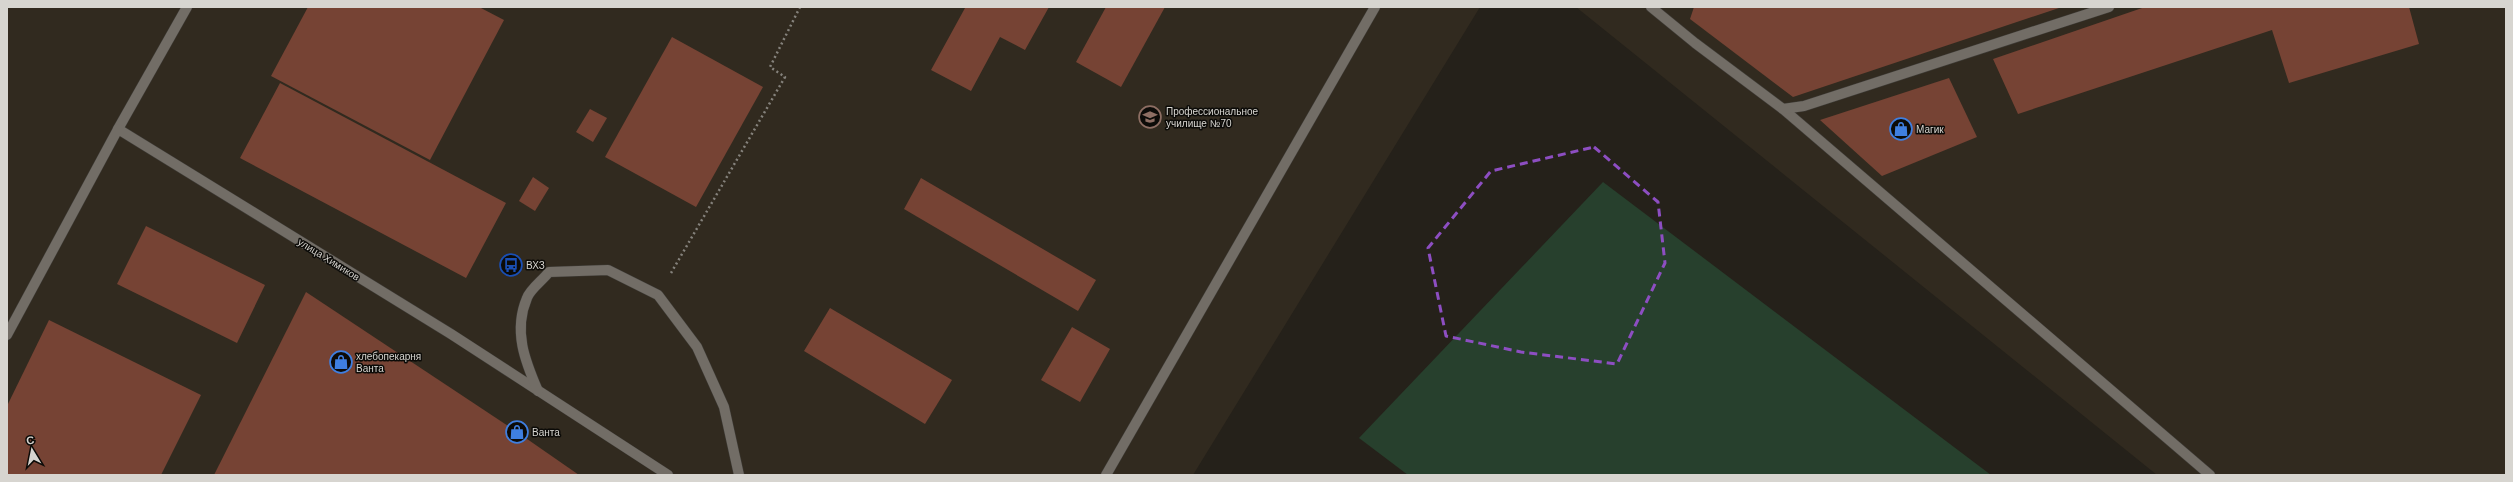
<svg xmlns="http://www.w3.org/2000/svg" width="2513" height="482" viewBox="0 0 2513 482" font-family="Helvetica,sans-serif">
  <rect width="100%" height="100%" fill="#25211a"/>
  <!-- built -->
  <g fill="#312a1f">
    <path d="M7,7H1480L1193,475H7Z"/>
    <path d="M1576,7H2506V475H2157Z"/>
  </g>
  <!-- green -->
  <path fill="#27402d" d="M1603,182L1991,475H1408L1359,438Z"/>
  <!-- building -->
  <g fill="#764334">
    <path d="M308,7H479L504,20L430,160L271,76Z"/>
    <path d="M963,7H1049L1025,50L1000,37L971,91L931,70L965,8Z"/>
    <path d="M1106,7H1165L1121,87L1076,62Z"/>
    <path d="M1694,7H2062L1793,97L1690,19Z"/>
    <path d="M2145,7H2409L2419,44L2289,83L2272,30L2018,114L1993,59Z"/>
    <path d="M672,37L763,87L696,207L605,157Z"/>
    <path d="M1949,78L1977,137L1882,176L1820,120Z"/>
    <path d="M280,83L506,203L466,278L240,158Z"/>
    <path d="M590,109L607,118L593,142L576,132Z"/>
    <path d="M533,177L549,188L535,211L519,201Z"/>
    <path d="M921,178L1096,280L1078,311L904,209Z"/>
    <path d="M146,226L265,285L237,343L117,284Z"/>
    <path d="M306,292L517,432L579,475H214Z"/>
    <path d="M830,308L952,380L925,424L804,351Z"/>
    <path d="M49,320L201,395L161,475H7V406Z"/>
    <path d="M1072,327L1110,349L1080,402L1041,380Z"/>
  </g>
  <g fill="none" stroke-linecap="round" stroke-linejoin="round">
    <!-- minor casing -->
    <g stroke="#3e3b36" stroke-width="11">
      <g id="minor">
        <path d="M1651,7L1695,43L1783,109L2210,475"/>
        <path d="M1783,109L1804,106L2109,7"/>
        <path d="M118,129L187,7"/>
        <path d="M7,335L118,129L451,334L668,475"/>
        <path d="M538,391C525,361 513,331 527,298C530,289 543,280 549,272L608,270L658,295L697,347L724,407L739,475"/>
        <path d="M1106,475L1375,7"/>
      </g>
    </g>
    <!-- path -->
    <path stroke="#85827c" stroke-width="2.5" stroke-dasharray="2 3" stroke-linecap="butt" d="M671,273L785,77L770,67L800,7"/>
    <!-- minor -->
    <use href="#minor" stroke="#726d66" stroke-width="10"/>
  </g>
  <!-- marked area -->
  <path fill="none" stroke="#8d4ec2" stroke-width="3" stroke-dasharray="8 5" stroke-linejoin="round" d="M1594,147L1658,202L1665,263L1617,364L1521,352L1446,336L1428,248L1491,171Z"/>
  <!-- icons -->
  <defs>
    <g id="university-ring" transform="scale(1.15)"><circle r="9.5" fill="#0c0b08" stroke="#8d6e63" stroke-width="1.5"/><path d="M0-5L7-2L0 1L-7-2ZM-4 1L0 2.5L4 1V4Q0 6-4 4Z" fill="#8d6e63"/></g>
    <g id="shop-ring" transform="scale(1.15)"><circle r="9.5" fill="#0c0b08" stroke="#3f7fe0" stroke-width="1.5"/><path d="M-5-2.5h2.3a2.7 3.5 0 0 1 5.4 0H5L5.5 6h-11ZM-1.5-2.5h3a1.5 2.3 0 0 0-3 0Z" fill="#3f7fe0"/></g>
    <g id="bus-ring" transform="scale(1.15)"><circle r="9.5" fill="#0c0b08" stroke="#1a4fb4" stroke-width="1.5"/><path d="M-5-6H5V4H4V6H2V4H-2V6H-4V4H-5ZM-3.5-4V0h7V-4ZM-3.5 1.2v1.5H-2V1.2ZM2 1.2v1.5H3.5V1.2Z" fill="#1a4fb4"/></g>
  </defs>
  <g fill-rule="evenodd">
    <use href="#university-ring" x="1150" y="117"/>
    <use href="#shop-ring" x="1901" y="129"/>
    <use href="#bus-ring" x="511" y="265"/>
    <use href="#shop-ring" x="341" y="362"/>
    <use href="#shop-ring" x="517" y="432"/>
  </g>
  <g text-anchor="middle" stroke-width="3" stroke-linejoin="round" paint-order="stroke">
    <!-- poi labels -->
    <g font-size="10" fill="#d7d5d0" stroke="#0c0b08" text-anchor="start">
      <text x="1166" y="115">Профессиональное<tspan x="1166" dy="12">училище №70</tspan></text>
      <text x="1916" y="133">Магик</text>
      <text x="526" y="269">ВХЗ</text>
      <text x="356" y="360">хлебопекарня<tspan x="356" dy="12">Ванта</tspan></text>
      <text x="532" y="436">Ванта</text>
    </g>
    <!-- street labels -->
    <g font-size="10" fill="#d7d5d0" stroke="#0c0b08">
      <text transform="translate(329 259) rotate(32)" y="4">улица Химиков</text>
    </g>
  </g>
  <!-- border -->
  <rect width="2513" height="482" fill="none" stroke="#d7d5d0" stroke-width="16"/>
  <!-- north arrow -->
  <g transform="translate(32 450) rotate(350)" stroke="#0c0b08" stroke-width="3" paint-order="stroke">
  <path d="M0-3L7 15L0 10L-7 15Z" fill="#d7d5d0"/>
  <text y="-6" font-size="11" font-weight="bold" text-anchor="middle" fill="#d7d5d0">С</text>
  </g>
</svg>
